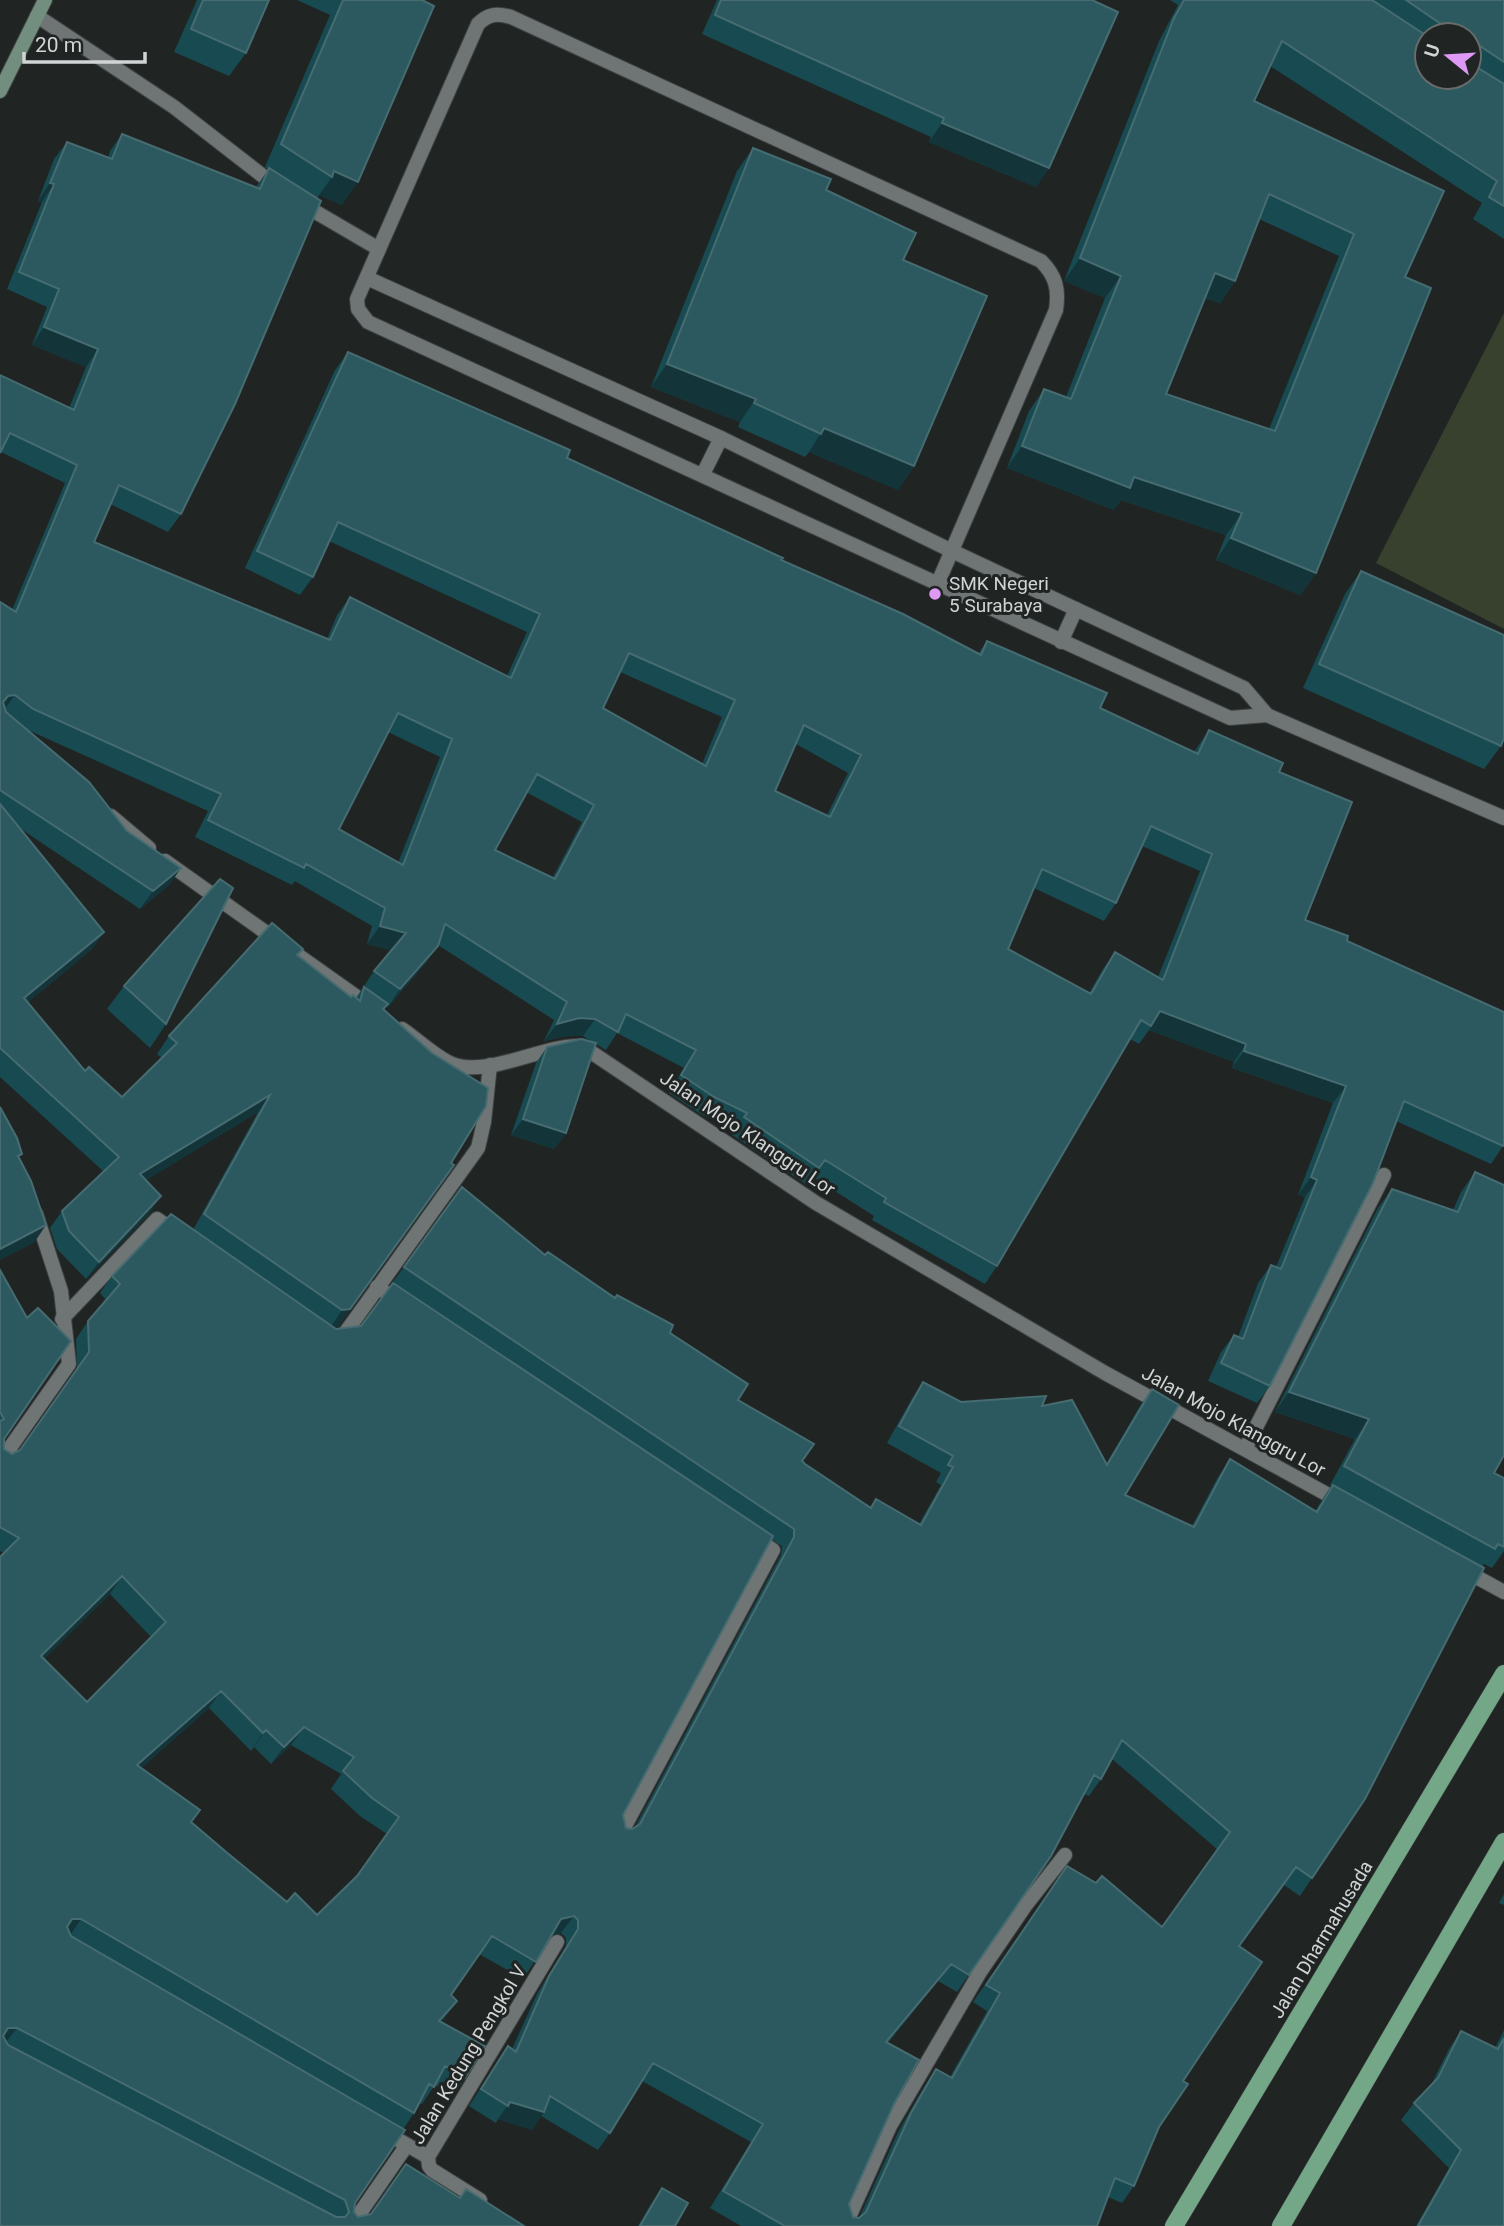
<svg xmlns="http://www.w3.org/2000/svg" width="1504" height="2226" viewBox="0 0 1504 2226" font-family="Roboto,sans-serif">
  <rect width="100%" height="100%" fill="#202524"/>
  <!-- green -->
  <path fill="#38402e" d="M1504,313V629L1376,563Z"/>
  <g fill="none" stroke-linecap="round" stroke-linejoin="round">
    <!-- lane casing -->
    <g stroke="#3e4141" stroke-width="16">
      <g id="lane">
        <path d="M37,16L174,107L277,187"/>
        <path d="M302,204L379,249"/>
        <path d="M367,278L721,438L952,551L1244,688L1267,715L1504,818"/>
        <path d="M703,474L721,438"/>
        <path d="M937,585L1056,310C1059,289 1056,276 1041,261L511,17C497,13 488,14 478,24L357,299L358,309L368,322C656,452 942,588 1230,718L1267,715"/>
        <path d="M1061,642L1076,609"/>
      </g>
    </g>
    <!-- street casing -->
    <g stroke="#3e4141" stroke-width="16">
      <g id="street">
        <path d="M111,816L149,848"/>
        <path d="M165,861L371,1007"/>
        <path d="M402,1029C417,1039 435,1057 452,1064C488,1078 544,1044 582,1046L816,1203L1105,1373L1343,1503"/>
        <path d="M377,1287L400,1302"/>
        <path d="M62,1319L157,1219L178,1234"/>
        <path d="M334,1337L343,1336L478,1148L484,1122L490,1065"/>
        <path d="M1245,1449L1384,1175"/>
        <path d="M0,1462L69,1364L61,1291L36,1214"/>
        <path d="M1462,1569L1504,1592"/>
        <path d="M619,1837L773,1550L752,1536"/>
        <path d="M383,2131L428,2157"/>
        <path d="M480,2200L432,2170L429,2166L428,2157L557,1942"/>
        <path d="M351,2226L407,2145"/>
        <path d="M845,2226L890,2126L980,1972L1025,1906L1065,1855"/>
      </g>
    </g>
    <!-- secondary casing -->
    <g stroke="#3e4141" stroke-width="16">
      <path id="secondary" d="M0,91L45,0"/>
    </g>
    <!-- primary casing -->
    <g stroke="#3e4141" stroke-width="19">
      <g id="primary">
        <path d="M1174,2226L1504,1674"/>
        <path d="M1281,2226L1504,1842"/>
      </g>
    </g>
    <!-- lane -->
    <use href="#lane" stroke="#6f7574" stroke-width="14"/>
    <!-- street -->
    <use href="#street" stroke="#6f7574" stroke-width="14"/>
    <!-- secondary -->
    <use href="#secondary" stroke="#718e7e" stroke-width="14"/>
    <!-- primary -->
    <use href="#primary" stroke="#74a787" stroke-width="18"/>
  </g>
  <!-- wall -->
  <g fill="#184a51" fill-rule="evenodd">
    <path d="M197,0H269L246,53L229,76L174,52Z"/>
    <path d="M297,0H422L342,205L319,195L317,199L181,514L168,532L110,504L94,542L327,639L337,615L350,597L507,676L527,632L329,541L313,577L300,595L245,568L335,370L348,352L567,458L978,654L987,641L1100,708L1194,752L1209,730L1279,772L1305,920L1347,941L1503,1146L1491,1164L1396,1121L1270,1386L1257,1403L1208,1381L1221,1352L1234,1335L1238,1337L1258,1283L1271,1265L1276,1267L1305,1197L1298,1195L1333,1103L1232,1068L1234,1062L1149,1030L1139,1044L1130,1039L997,1266L985,1284L872,1220L874,1216L813,1177L807,1185L732,1135L735,1130L702,1115L669,1093L684,1068L617,1033L606,1050L596,1044L566,1133L554,1149L511,1135L536,1063L547,1047L593,1043L583,1036H567L544,1041L554,1020L438,945L425,964L388,1007L387,1006L384,1010L432,1053L338,1327H334L336,1329L361,1326L462,1187L545,1255L615,1298L670,1333L738,1400L802,1461L805,1464L870,1507L876,1499L919,1524L941,1485L936,1482L941,1473L887,1443L911,1400L923,1382L961,1402L1042,1406L1106,1464L1140,1406L1152,1389L1125,1495L1192,1526L1218,1477L1230,1459L1315,1511L1331,1486L1330,1485L1355,1439L1275,1412L1378,1208L1392,1189L1453,1210L1461,1192L1475,1172L1494,1473L1504,1478V1551L1492,1568L1484,1564L1482,1567L1312,1878L1300,1896L1284,1885L1240,1946L1183,2081L1159,2127L1134,2186L1122,2203L1108,2197L1097,2226H741L710,2208L751,2142L642,2081L610,2133L598,2150L541,2116L532,2130L498,2119L496,2123L469,2106L508,2046L512,2049L537,1994L566,1946V1938L561,1933L551,1936L523,1979L479,1954L451,1995L445,2018L441,2023L465,2078L453,2096L435,2085L422,2104L419,2103L414,2113L355,2203L354,2212L358,2217L460,2197L524,2226H0L4,1553L0,1551V1270L4,1449L12,1454L20,1450L77,1369L76,1339L88,1321L106,1300L100,1293L112,1276L193,1230L258,1112L146,1180L149,1214L86,1279L57,1249L50,1228L62,1211L103,1171L0,1077V602L12,610L65,483L1,452L0,375L69,408L86,367L32,345L47,307L7,289L42,202L38,201L54,159L67,142L108,158L110,151L122,134L256,187L268,170L265,167L330,15ZM620,672L722,717L702,764L603,708ZM28,730L208,811L195,837L292,885L295,881L372,926L367,944L391,950L374,971L356,998L351,997L298,955L169,1036L157,1054L162,1058L122,1097L85,1071L27,1003L92,949L104,932L21,829L140,909L169,885L181,868L127,831ZM388,732L440,757L398,863L339,829ZM796,744L848,773L827,815L775,791ZM526,792L582,822L553,877L495,850ZM1142,846L1200,871L1158,977L1115,952L1103,969L1089,993L1008,949L1034,888L1104,921L1116,903ZM771,1539L782,1546L781,1555L635,1827L632,1829L626,1828L623,1815ZM110,1594L151,1637L87,1702L44,1659ZM209,1708L251,1751L254,1747L271,1764L291,1745L341,1774L331,1789L360,1816L387,1834L357,1876L317,1915L287,1902L225,1851L191,1823L141,1768ZM1112,1759L1217,1849L1162,1927L1067,1866L973,2002L987,2011L950,2077L936,2069L924,2087L899,2130L859,2218L853,2217L849,2204L894,2104L888,2043L938,1981L957,1992L1051,1856L1084,1794L1089,1796L1101,1779Z"/>
    <path d="M717,0H1092L1049,168L1036,187L929,142L931,137L702,34Z"/>
    <path d="M1170,0H1504V239L1473,219L1482,203L1270,66L1254,101L1405,277L1316,573L1300,595L1216,560L1226,535L1121,500L1114,510L1007,468L1029,411L1044,389L1066,397L1105,298L1064,281L1159,41L1178,5ZM1427,35H1469L1427,77ZM1259,219L1339,256L1269,429L1166,394L1205,298L1220,303L1235,281Z"/>
    <path d="M753,148L826,190L903,260L914,466L898,490L809,452L805,457L738,427L740,422L651,387L737,171Z"/>
    <path d="M1361,571L1501,746L1484,769L1303,688L1345,594Z"/>
    <path d="M124,986L166,1024L150,1048L107,1009Z"/>
    <path d="M1504,1894V1905L1499,1903Z"/>
    <path d="M1504,2030V2226H1416L1449,2168L1401,2120L1414,2103L1431,2085L1449,2049L1461,2031L1495,2048Z"/>
    <path d="M662,2188L675,2226H638L651,2204Z"/>
  </g>
  <!-- shaded-wall -->
  <g fill="#133539">
    <path d="M1472,46H1480L1469,62V49Z"/>
    <path d="M942,123L1049,168L1036,187L929,142Z"/>
    <path d="M334,171L358,182L342,205L319,195L332,177Z"/>
    <path d="M50,183L54,184L42,202L38,201Z"/>
    <path d="M1080,258L1121,276L1105,298L1064,281Z"/>
    <path d="M1215,273L1235,281L1220,303L1199,295Z"/>
    <path d="M44,327L98,349L86,367L32,345Z"/>
    <path d="M667,364L756,399L740,422L651,387Z"/>
    <path d="M824,428L914,466L898,490L809,452Z"/>
    <path d="M1022,446L1134,477L1242,513L1226,535L1121,500L1114,510L1007,468Z"/>
    <path d="M1231,538L1316,573L1300,595L1216,560Z"/>
    <path d="M15,695L2,713L0,706L8,696Z"/>
    <path d="M181,868L169,885L140,909L153,891Z"/>
    <path d="M380,926L406,933L394,951L367,944Z"/>
    <path d="M104,932L92,949L12,1016L24,998Z"/>
    <path d="M438,946L425,964L388,1007L400,989Z"/>
    <path d="M1160,1011L1246,1044L1234,1062L1149,1030Z"/>
    <path d="M579,1018L595,1019L583,1036H567L544,1041L557,1024Z"/>
    <path d="M1244,1051L1346,1086L1333,1103L1232,1068Z"/>
    <path d="M270,1095L258,1112L127,1192L140,1174Z"/>
    <path d="M523,1119L566,1133L554,1149L511,1135Z"/>
    <path d="M454,1165L338,1327L330,1328L342,1310Z"/>
    <path d="M1311,1177L1317,1180L1305,1197L1298,1195Z"/>
    <path d="M161,1196L149,1214L86,1279L99,1262Z"/>
    <path d="M46,1225L34,1243L0,1260V1249Z"/>
    <path d="M1289,1392L1369,1419L1355,1439L1275,1412Z"/>
    <path d="M122,1576L110,1594L29,1674L41,1656Z"/>
    <path d="M221,1691L209,1708L125,1783L137,1765Z"/>
    <path d="M304,1727L291,1745L271,1764L284,1747Z"/>
    <path d="M266,1730L254,1747L251,1751L263,1733Z"/>
    <path d="M574,1916L561,1933L549,1936L561,1919Z"/>
    <path d="M72,1919H81L69,1937L60,1936Z"/>
    <path d="M951,1964L938,1981L874,2059L886,2042Z"/>
    <path d="M457,2001L445,2018L426,2039L439,2021Z"/>
    <path d="M8,2028H17L4,2045L0,2039Z"/>
    <path d="M510,2102L544,2112L532,2130L498,2119Z"/>
  </g>
  <!-- building -->
  <g fill="#2c595f" stroke="#466c71" stroke-width="2" fill-rule="evenodd">
    <path d="M203,0H269L246,53L191,29Z"/>
    <path d="M343,0H422L434,6L358,182L334,171L332,177L281,144Z"/>
    <path d="M721,0H1092L1118,12L1049,168L942,123L944,118L715,15Z"/>
    <path d="M1184,0H1372L1427,36V77H1469V59L1470,63L1504,84V206L1489,197L1497,181L1282,41L1254,101L1444,191L1405,277L1431,288L1316,573L1231,538L1242,513L1134,477L1130,488L1022,446L1044,389L1071,399L1121,276L1080,258L1174,18ZM1269,194L1354,234L1275,431L1166,394L1215,273L1235,281Z"/>
    <path d="M1406,0H1504V62L1480,46H1472L1469,49V35H1450L1451,31Z"/>
    <path d="M122,134L260,189L269,168L321,201L235,404L181,514L119,485L94,542L330,640L350,597L511,678L540,614L338,522L313,577L257,551L348,352L570,450L567,458L783,558L781,560L903,614L981,655L987,641L1107,693L1100,708L1198,754L1209,730L1283,763L1279,772L1352,802L1305,920L1348,936L1347,941L1504,1012V1144L1503,1146L1404,1101L1373,1183L1270,1386L1221,1363L1234,1335L1243,1339L1271,1265L1281,1269L1317,1180L1311,1177L1346,1086L1244,1051L1246,1044L1160,1011L1151,1026L1141,1020L997,1266L884,1202L886,1198L825,1160L819,1168L744,1117L747,1113L714,1097L681,1075L696,1050L626,1014L618,1032L595,1019L579,1018L557,1024L567,1002L445,924L438,946L400,989L374,971L406,933L380,926L385,908L306,864L304,868L208,820L221,794L33,709L15,695L8,696L3,702L6,712L89,782L127,831L181,868L153,891L0,790V602L16,612L77,465L10,433L0,453V375L74,410L98,349L44,327L59,289L19,272L54,184L50,183L67,142L112,159ZM629,653L735,700L706,766L603,708ZM398,713L452,739L403,865L339,829ZM804,725L861,755L830,817L775,791ZM537,774L594,805L555,879L495,850ZM1151,826L1212,854L1163,980L1115,952L1091,994L1008,949L1042,869L1116,903Z"/>
    <path d="M753,148L831,179L826,190L916,233L903,260L987,296L914,466L824,428L821,434L754,403L756,399L667,364Z"/>
    <path d="M1361,571L1504,635V738L1501,746L1319,664Z"/>
    <path d="M0,804L104,932L24,998L85,1071L89,1067L122,1097L177,1043L169,1036L272,923L303,949L297,955L351,997L353,995L360,1001L364,987L388,1004L383,1009L432,1053L488,1088L486,1106L451,1163L454,1165L350,1309L342,1310L204,1214L270,1095L140,1174L161,1196L99,1262L69,1231L62,1211L119,1157L0,1048Z"/>
    <path d="M220,879L233,888L166,1024L124,986Z"/>
    <path d="M581,1039L596,1043L566,1133L523,1119L547,1047Z"/>
    <path d="M0,1107L17,1138L22,1154L18,1156L31,1181L46,1225L0,1249Z"/>
    <path d="M1475,1172L1504,1185V1455L1494,1473L1504,1478V1547L1498,1544L1495,1549L1344,1466L1369,1419L1289,1392L1392,1189L1458,1212Z"/>
    <path d="M462,1187L545,1255L548,1252L615,1298L617,1295L673,1325L670,1333L748,1384L738,1400L814,1444L802,1461L805,1464L871,1508L876,1499L921,1525L953,1467L948,1465L953,1456L899,1426L923,1382L961,1402L1046,1396L1042,1406L1072,1400L1107,1465L1152,1389L1179,1405L1125,1495L1194,1527L1230,1459L1317,1512L1333,1485L1484,1568L1365,1799L1312,1878L1296,1867L1239,1946L1262,1962L1183,2081L1188,2084L1159,2127L1134,2186L1115,2178L1097,2226H785L723,2191L763,2124L653,2063L610,2133L550,2096L544,2112L510,2102L508,2106L481,2089L508,2046L516,2052L549,1976L578,1929V1920L574,1916L561,1919L536,1962L492,1936L451,1995L457,2001L439,2021L485,2046L465,2078L445,2066L434,2087L429,2084L414,2113L81,1919H72L67,1927L71,1936L405,2130L355,2203L354,2212L358,2217L371,2214L406,2164L460,2198L466,2189L524,2226H0V1557L19,1538L0,1527V1421L4,1419L0,1412V1270L27,1318L38,1308L71,1341L4,1439V1449L12,1454L20,1450L89,1352L88,1321L120,1284L112,1276L171,1214L336,1329L361,1326L393,1283L773,1536L623,1815L626,1828L632,1829L640,1824L794,1537V1529L404,1267ZM122,1576L166,1622L87,1702L41,1656ZM221,1691L263,1733L266,1730L284,1747L304,1727L354,1757L343,1771L372,1798L399,1817L357,1876L317,1915L295,1893L287,1902L225,1851L191,1822L200,1810L137,1765ZM1122,1740L1230,1832L1162,1927L1102,1876L1096,1883L1067,1866L986,1985L1000,1993L952,2078L936,2069L911,2113L866,2212L859,2218L853,2217L849,2204L894,2104L919,2060L886,2042L951,1964L969,1975L1051,1856L1094,1775L1101,1779ZM8,2028H17L345,2200L349,2212L345,2217H336L8,2045L3,2036Z"/>
    <path d="M1461,2031L1498,2049L1504,2038V2226H1418L1461,2150L1414,2103L1438,2078Z"/>
    <path d="M662,2188L688,2203L675,2226H640Z"/>
  </g>
  <!-- markers -->
  <circle fill="#dd99f3" stroke="#202524" stroke-width="2.5" cx="935" cy="594" r="7"/>
  <g text-anchor="middle" stroke-width="6" stroke-linejoin="round" paint-order="stroke">
    <!-- poi labels -->
    <g font-size="19" fill="#d1d4d4" stroke="#202524" text-anchor="start">
      <text x="949" y="590">SMK Negeri<tspan x="949" dy="22">5 Surabaya</tspan></text>
    </g>
    <!-- street labels -->
    <g font-size="19" fill="#d1d4d4" stroke="#202524">
      <text transform="translate(748 1133) rotate(34)" y="7">Jalan Mojo Klanggru Lor</text>
      <text transform="translate(1234 1421) rotate(29)" y="7">Jalan Mojo Klanggru Lor</text>
      <text transform="translate(1321 1939) rotate(-59)" y="7">Jalan Dharmahusada</text>
      <text transform="translate(468 2054) rotate(-59)" y="7">Jalan Kedung Pengkol V</text>
    </g>
  </g>
  <!-- north arrow -->
  <g transform="translate(1448 56) rotate(288)"><circle r="33" fill="#202524" stroke="#676b6a" stroke-width="2"/>
  <path d="M0-5L12 26L0 18L-12 26Z" fill="#dd99f3"/>
  <text y="-10" font-size="19" font-weight="bold" text-anchor="middle" fill="#d1d4d4">U</text>
  </g>
  <!-- scale -->
  <path d="M24 52v10h121v-10" fill="none" stroke="#d1d4d4" stroke-width="3.5"/>
  <text x="35" y="52" font-size="21" fill="#d1d4d4" stroke="#202524" stroke-width="5" paint-order="stroke">20 m</text>
</svg>
